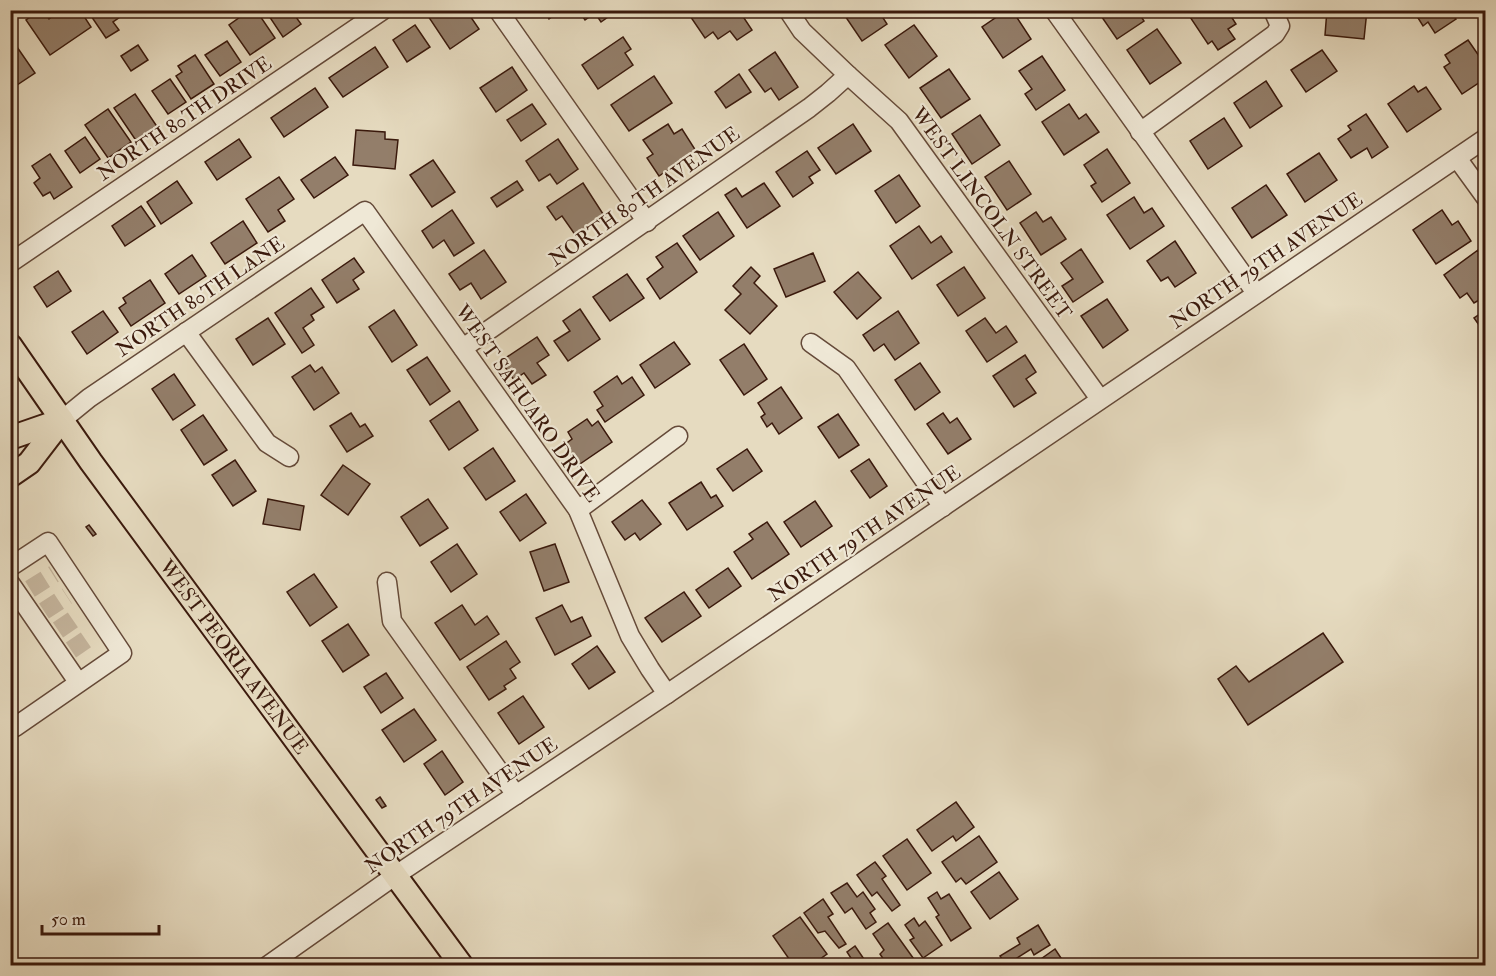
<svg xmlns="http://www.w3.org/2000/svg" width="1496" height="976" viewBox="0 0 1496 976" font-family="'IM FELL Double Pica',serif">
  <rect width="100%" height="100%" fill="#e6dbc0"/>
  <filter id="stains"><feTurbulence type="fractalNoise" baseFrequency=".00333" numOctaves="4"/><feColorMatrix values="0 0 0 0 .2 0 0 0 0 .09 0 0 0 0 .02 0 0 0 .5 -.17"/></filter>
  <radialGradient id="worn" r=".72"><stop offset=".6" stop-color="#630" stop-opacity="0"/><stop offset="1" stop-color="#630" stop-opacity=".3"/></radialGradient>
  <!-- building -->
  <g fill="#937e6a" stroke="#3a190c" stroke-width="1.5">
    <path d="M40,10H43L49,19L60,10H80L91,27L50,55L26,20Z"/>
    <path d="M87,10H120L123,15L113,22L119,30L106,38Z"/>
    <path d="M250,10H256L275,38L250,55L229,25Z"/>
    <path d="M278,10H291L301,24L283,37L269,16Z"/>
    <path d="M436,10H466L479,29L450,49L428,16Z"/>
    <path d="M544,10H561L549,19Z"/>
    <path d="M618,10L601,22L595,13L585,20L579,11Z"/>
    <path d="M686,10H732L736,16L740,12L752,30L737,40L730,31L718,39L713,32L705,38Z"/>
    <path d="M841,10H878L887,24L862,41Z"/>
    <path d="M961,10H973L965,16Z"/>
    <path d="M1007,10H1012L1031,39L1003,58L982,27Z"/>
    <path d="M1097,10H1137L1144,21L1117,39Z"/>
    <path d="M1196,10H1227L1236,24L1228,29L1235,39L1218,50L1212,41L1208,44L1190,17L1197,12Z"/>
    <path d="M1327,10H1367L1364,39L1325,35Z"/>
    <path d="M1418,10H1450L1456,19L1435,33L1428,22L1423,26L1415,13Z"/>
    <path d="M415,25L430,47L407,62L393,40Z"/>
    <path d="M914,25L937,56L909,78L885,45Z"/>
    <path d="M1157,29L1181,63L1150,84L1127,50Z"/>
    <path d="M623,37L631,49L625,53L633,65L598,89L582,65Z"/>
    <path d="M1468,40L1486,66V78L1462,94L1444,67L1450,63L1445,55Z"/>
    <path d="M227,41L241,62L220,76L205,55Z"/>
    <path d="M138,45L148,60L131,71L121,56Z"/>
    <path d="M17,47L35,73L17,85L10,75V51Z"/>
    <path d="M375,47L388,67L343,97L329,78Z"/>
    <path d="M1322,50L1337,71L1306,92L1291,70Z"/>
    <path d="M775,52L798,87L779,100L771,88L765,92L749,70Z"/>
    <path d="M195,55L214,84L191,99L176,76L182,72L178,66Z"/>
    <path d="M1042,56L1065,90L1036,110L1025,94L1032,89L1019,71Z"/>
    <path d="M512,67L527,90L496,112L480,88Z"/>
    <path d="M949,69L970,99L941,118L920,88Z"/>
    <path d="M739,74L751,92L726,108L715,92Z"/>
    <path d="M654,76L672,103L629,131L611,105Z"/>
    <path d="M170,79L186,102L168,114L152,91Z"/>
    <path d="M1266,81L1282,106L1250,128L1234,103Z"/>
    <path d="M1414,86L1418,92L1426,87L1441,109L1407,132L1388,104Z"/>
    <path d="M315,88L328,107L284,137L271,118Z"/>
    <path d="M135,94L158,128L137,142L114,108Z"/>
    <path d="M532,104L546,124L521,141L507,120Z"/>
    <path d="M1069,104L1079,119L1086,114L1099,132L1064,155L1042,122Z"/>
    <path d="M108,109L131,142L108,158L85,125Z"/>
    <path d="M1366,114L1388,147L1372,158L1367,148L1351,158L1338,139L1351,130L1348,126Z"/>
    <path d="M980,115L1000,145L972,164L952,134Z"/>
    <path d="M1224,118L1242,146L1208,169L1190,141Z"/>
    <path d="M668,124L674,134L682,129L696,151L659,176L647,158L653,154L643,140Z"/>
    <path d="M853,124L871,151L836,174L818,148Z"/>
    <path d="M356,130L385,132V139L398,140L395,169L353,165Z"/>
    <path d="M85,137L100,159L80,173L65,151Z"/>
    <path d="M239,139L251,157L217,180L205,162Z"/>
    <path d="M558,139L578,169L557,184L550,174L539,181L526,161Z"/>
    <path d="M1107,149L1130,183L1102,202L1091,186L1096,183L1084,165Z"/>
    <path d="M807,151L820,170L809,177L813,183L793,197L776,172Z"/>
    <path d="M1319,153L1337,180L1305,202L1287,174Z"/>
    <path d="M50,154L72,187L54,199L50,192L43,196L34,183L40,178L32,166Z"/>
    <path d="M335,157L348,175L314,198L301,180Z"/>
    <path d="M433,160L455,192L432,207L410,175Z"/>
    <path d="M1009,161L1031,194L1007,210L985,177Z"/>
    <path d="M899,175L920,206L896,223L875,191Z"/>
    <path d="M279,177L294,199L278,210L285,221L268,232L246,199Z"/>
    <path d="M177,181L192,203L161,224L147,202Z"/>
    <path d="M517,181L523,190L497,207L491,198Z"/>
    <path d="M583,183L605,217L576,236L562,216L556,220L547,207Z"/>
    <path d="M764,183L780,206L747,228L725,195L736,188L742,197Z"/>
    <path d="M1266,185L1287,215L1252,238L1232,208Z"/>
    <path d="M1134,197L1144,213L1152,208L1164,226L1130,249L1107,215Z"/>
    <path d="M141,206L155,226L125,246L112,226Z"/>
    <path d="M452,210L474,243L454,256L444,240L433,248L422,231Z"/>
    <path d="M1442,210L1452,225L1458,221L1471,241L1436,264L1413,230Z"/>
    <path d="M718,212L734,236L700,260L683,236Z"/>
    <path d="M1036,212L1043,222L1051,217L1066,239L1041,255L1020,223Z"/>
    <path d="M243,221L257,243L225,264L211,243Z"/>
    <path d="M919,226L931,243L941,236L952,252L912,279L890,246Z"/>
    <path d="M1175,241L1196,273L1175,287L1168,277L1161,281L1147,261Z"/>
    <path d="M677,243L697,272L660,299L647,279L663,267L656,257Z"/>
    <path d="M1081,249L1103,282L1073,302L1062,286L1073,279L1061,263Z"/>
    <path d="M484,250L506,282L481,299L471,283L460,290L449,274Z"/>
    <path d="M1478,250L1486,261V296L1474,303L1467,293L1460,298L1444,275Z"/>
    <path d="M813,253L825,281L786,297L774,269Z"/>
    <path d="M192,255L206,276L179,294L165,274Z"/>
    <path d="M354,258L364,272L353,280L359,289L337,303L322,280Z"/>
    <path d="M751,267L760,276L754,283L777,306L750,334L725,310L741,294L733,286Z"/>
    <path d="M964,267L985,298L958,316L937,285Z"/>
    <path d="M58,271L71,291L47,307L34,287Z"/>
    <path d="M858,272L881,298L857,319L834,292Z"/>
    <path d="M627,274L644,298L610,321L593,297Z"/>
    <path d="M150,280L165,303L131,326L119,308L126,303L123,298Z"/>
    <path d="M311,288L324,307L311,315L314,320L303,328L314,345L302,353L275,313Z"/>
    <path d="M1107,299L1128,330L1103,348L1081,316Z"/>
    <path d="M580,309L600,339L568,361L554,341L570,331L563,321Z"/>
    <path d="M394,310L417,345L392,362L369,327Z"/>
    <path d="M1486,310V335L1474,318Z"/>
    <path d="M103,311L118,332L87,354L72,332Z"/>
    <path d="M898,311L919,343L895,360L884,344L874,351L863,335Z"/>
    <path d="M268,318L285,344L253,365L236,339Z"/>
    <path d="M985,318L996,333L1006,326L1017,342L987,362L966,331Z"/>
    <path d="M537,337L549,355L537,363L546,375L532,384L524,373L514,380L501,361Z"/>
    <path d="M674,342L690,364L655,388L640,365Z"/>
    <path d="M744,344L767,379L744,395L720,360Z"/>
    <path d="M1025,355L1036,372L1026,379L1036,393L1014,407L993,376Z"/>
    <path d="M427,357L450,391L430,405L407,370Z"/>
    <path d="M920,363L940,392L915,410L895,380Z"/>
    <path d="M310,365L315,372L322,367L339,393L314,410L292,377Z"/>
    <path d="M174,374L195,405L173,420L152,389Z"/>
    <path d="M617,376L622,384L632,377L644,395L605,422L597,410L603,406L594,392Z"/>
    <path d="M781,387L802,418L779,434L772,423L767,427L761,417L765,414L758,403Z"/>
    <path d="M459,401L478,430L449,450L430,421Z"/>
    <path d="M351,413L360,427L365,424L373,436L347,452L330,426Z"/>
    <path d="M943,413L950,423L957,418L971,439L948,454L927,424Z"/>
    <path d="M838,414L859,445L839,458L818,427Z"/>
    <path d="M203,415L227,450L204,465L181,430Z"/>
    <path d="M587,419L592,426L598,421L612,442L577,466L564,445L572,439L568,432Z"/>
    <path d="M493,448L515,481L486,500L464,468Z"/>
    <path d="M747,449L762,471L733,491L717,469Z"/>
    <path d="M869,459L887,486L870,498L851,471Z"/>
    <path d="M235,460L256,491L233,506L212,475Z"/>
    <path d="M343,465L370,484L348,515L321,495Z"/>
    <path d="M701,482L711,498L716,495L723,506L687,530L669,503Z"/>
    <path d="M526,494L546,523L520,541L500,512Z"/>
    <path d="M268,499L304,506L300,530L263,524Z"/>
    <path d="M428,499L448,528L420,546L401,517Z"/>
    <path d="M642,500L661,524L640,540L635,533L625,540L612,522Z"/>
    <path d="M815,501L832,526L801,547L784,522Z"/>
    <path d="M767,522L789,554L752,579L734,552L753,539L749,534Z"/>
    <path d="M89,525L96,534L93,536L86,527Z"/>
    <path d="M457,544L477,574L451,592L431,562Z"/>
    <path d="M555,544L569,582L544,591L530,552Z"/>
    <path d="M728,568L741,586L709,608L696,590Z"/>
    <path d="M314,574L337,607L310,626L287,592Z"/>
    <path d="M684,592L701,616L662,642L645,618Z"/>
    <path d="M462,605L475,625L487,616L499,634L460,660L435,623Z"/>
    <path d="M562,605L571,622L582,617L591,636L555,655L536,618Z"/>
    <path d="M348,624L369,655L343,672L322,641Z"/>
    <path d="M1323,633L1343,662L1248,725L1218,679L1236,666L1249,682Z"/>
    <path d="M506,641L520,662L510,669L516,678L504,686L506,689L489,700L467,667Z"/>
    <path d="M597,646L615,672L589,689L572,664Z"/>
    <path d="M386,673L403,698L381,713L364,687Z"/>
    <path d="M523,696L544,727L519,744L498,713Z"/>
    <path d="M414,709L436,740L404,762L382,730Z"/>
    <path d="M442,751L463,782L445,795L424,764Z"/>
    <path d="M380,797L386,806L382,808L376,800Z"/>
    <path d="M956,802L974,827L956,841L953,836L932,851L917,830Z"/>
    <path d="M979,836L997,862L966,884L961,878L956,882L942,862Z"/>
    <path d="M907,839L931,873L907,890L883,856Z"/>
    <path d="M875,862L886,876L882,879L900,905L892,911L877,892L872,896L857,875Z"/>
    <path d="M999,872L1018,899L990,919L971,892Z"/>
    <path d="M847,883L857,897L863,892L875,909L870,913L876,922L866,929L852,908L845,913L831,893Z"/>
    <path d="M937,892L941,899L949,894L971,928L951,941L936,917L939,915L928,898Z"/>
    <path d="M823,899L833,914L828,917L846,944L839,948L825,931L818,933L804,913Z"/>
    <path d="M800,917L827,954L810,966H794L773,936Z"/>
    <path d="M914,918L919,926L925,921L942,945L923,958L910,940L914,938L905,925Z"/>
    <path d="M888,923L916,962L912,966H888L880,954L884,950L873,934Z"/>
    <path d="M1038,925L1050,945L1034,955L1031,949L1006,965L1000,956L1020,944L1017,938Z"/>
    <path d="M855,946L868,965L874,961L877,966H856L847,952Z"/>
    <path d="M1055,949L1065,964L1064,966H1031Z"/>
  </g>
  <g fill="none" stroke-linecap="round" stroke-linejoin="round">
    <!-- minor-tunnel -->
    <g stroke="#c4b49c" stroke-width="18" stroke-dasharray="18 9" stroke-linecap="butt">
      <path d="M30,589L54,574"/>
      <path d="M44,611L67,596"/>
      <path d="M58,630L80,615"/>
      <path d="M71,650L93,635"/>
    </g>
    <!-- minor casing -->
    <g stroke="#654a39" stroke-width="21">
      <g id="minor">
        <path d="M498,10L647,222"/>
        <path d="M788,10L802,31L848,75L899,121L1100,399"/>
        <path d="M1054,10L1256,293"/>
        <path d="M1140,132L1275,34L1280,26L1273,10"/>
        <path d="M1457,158L1486,198"/>
        <path d="M10,263L383,10"/>
        <path d="M186,332L267,443L289,457"/>
        <path d="M811,343L846,368L943,507"/>
        <path d="M463,348L809,108L828,93L848,75"/>
        <path d="M62,420L89,398L365,211L578,510L630,636L650,669L667,694"/>
        <path d="M578,510L678,436"/>
        <path d="M10,567L48,542L122,653L15,727"/>
        <path d="M387,582L392,621L516,795"/>
        <path d="M10,583L78,682"/>
        <path d="M267,966L396,875L667,694L1486,138"/>
      </g>
    </g>
    <!-- major casing -->
    <g stroke="#3a190c" stroke-width="26">
      <g id="major">
        <path id="s1" d="M10,345L91,462L462,966"/>
        <path d="M10,438L62,420"/>
        <path d="M10,476L29,463L62,420"/>
      </g>
    </g>
    <!-- minor -->
    <use href="#minor" stroke="#efe8d6" stroke-width="18"/>
    <!-- major -->
    <use href="#major" stroke="#e6dbc0" stroke-width="22"/>
  </g>
  <g text-anchor="middle" stroke-width="4.5" stroke-linejoin="round" paint-order="stroke">
    <!-- street labels -->
    <g font-size="20" fill="#3a190c" stroke="#efe8d6">
      <text transform="translate(184 118) rotate(-34)" y="7">NORTH 80TH DRIVE</text>
      <text transform="translate(644 196) rotate(-35)" y="7">NORTH 80TH AVENUE</text>
      <text transform="translate(992 213) rotate(54)" y="7">WEST LINCOLN STREET</text>
      <text transform="translate(1266 260) rotate(-34)" y="7">NORTH 79TH AVENUE</text>
      <text transform="translate(200 296) rotate(-34)" y="7">NORTH 80TH LANE</text>
      <text transform="translate(528 403) rotate(55)" y="7">WEST SAHUARO DRIVE</text>
      <text transform="translate(864 533) rotate(-34)" y="7">NORTH 79TH AVENUE</text>
      <text dy="7" stroke="none"><textPath href="#s1" startOffset="384">WEST PEORIA AVENUE</textPath></text>
      <text transform="translate(461 805) rotate(-34)" y="7">NORTH 79TH AVENUE</text>
    </g>
  </g>
  <!-- margin -->
  <rect width="1496" height="976" fill="none" stroke="#e6dbc0" stroke-width="36"/>
  <rect x="12" y="12" width="1472" height="952" fill="none" stroke="#3a190c" stroke-width="3"/>
  <rect x="18" y="18" width="1460" height="940" fill="none" stroke="#3a190c" stroke-width="1.5"/>
  <!-- scale -->
  <path d="M42 925v9h117v-9" fill="none" stroke="#3a190c" stroke-width="3"/>
  <text x="51" y="925" font-size="18" fill="#3a190c" stroke="#efe8d6" stroke-width="4.5" paint-order="stroke">50 m</text>
  <rect width="100%" height="100%" filter="url(#stains)"/>
  <rect width="100%" height="100%" fill="url(#worn)"/>
</svg>
